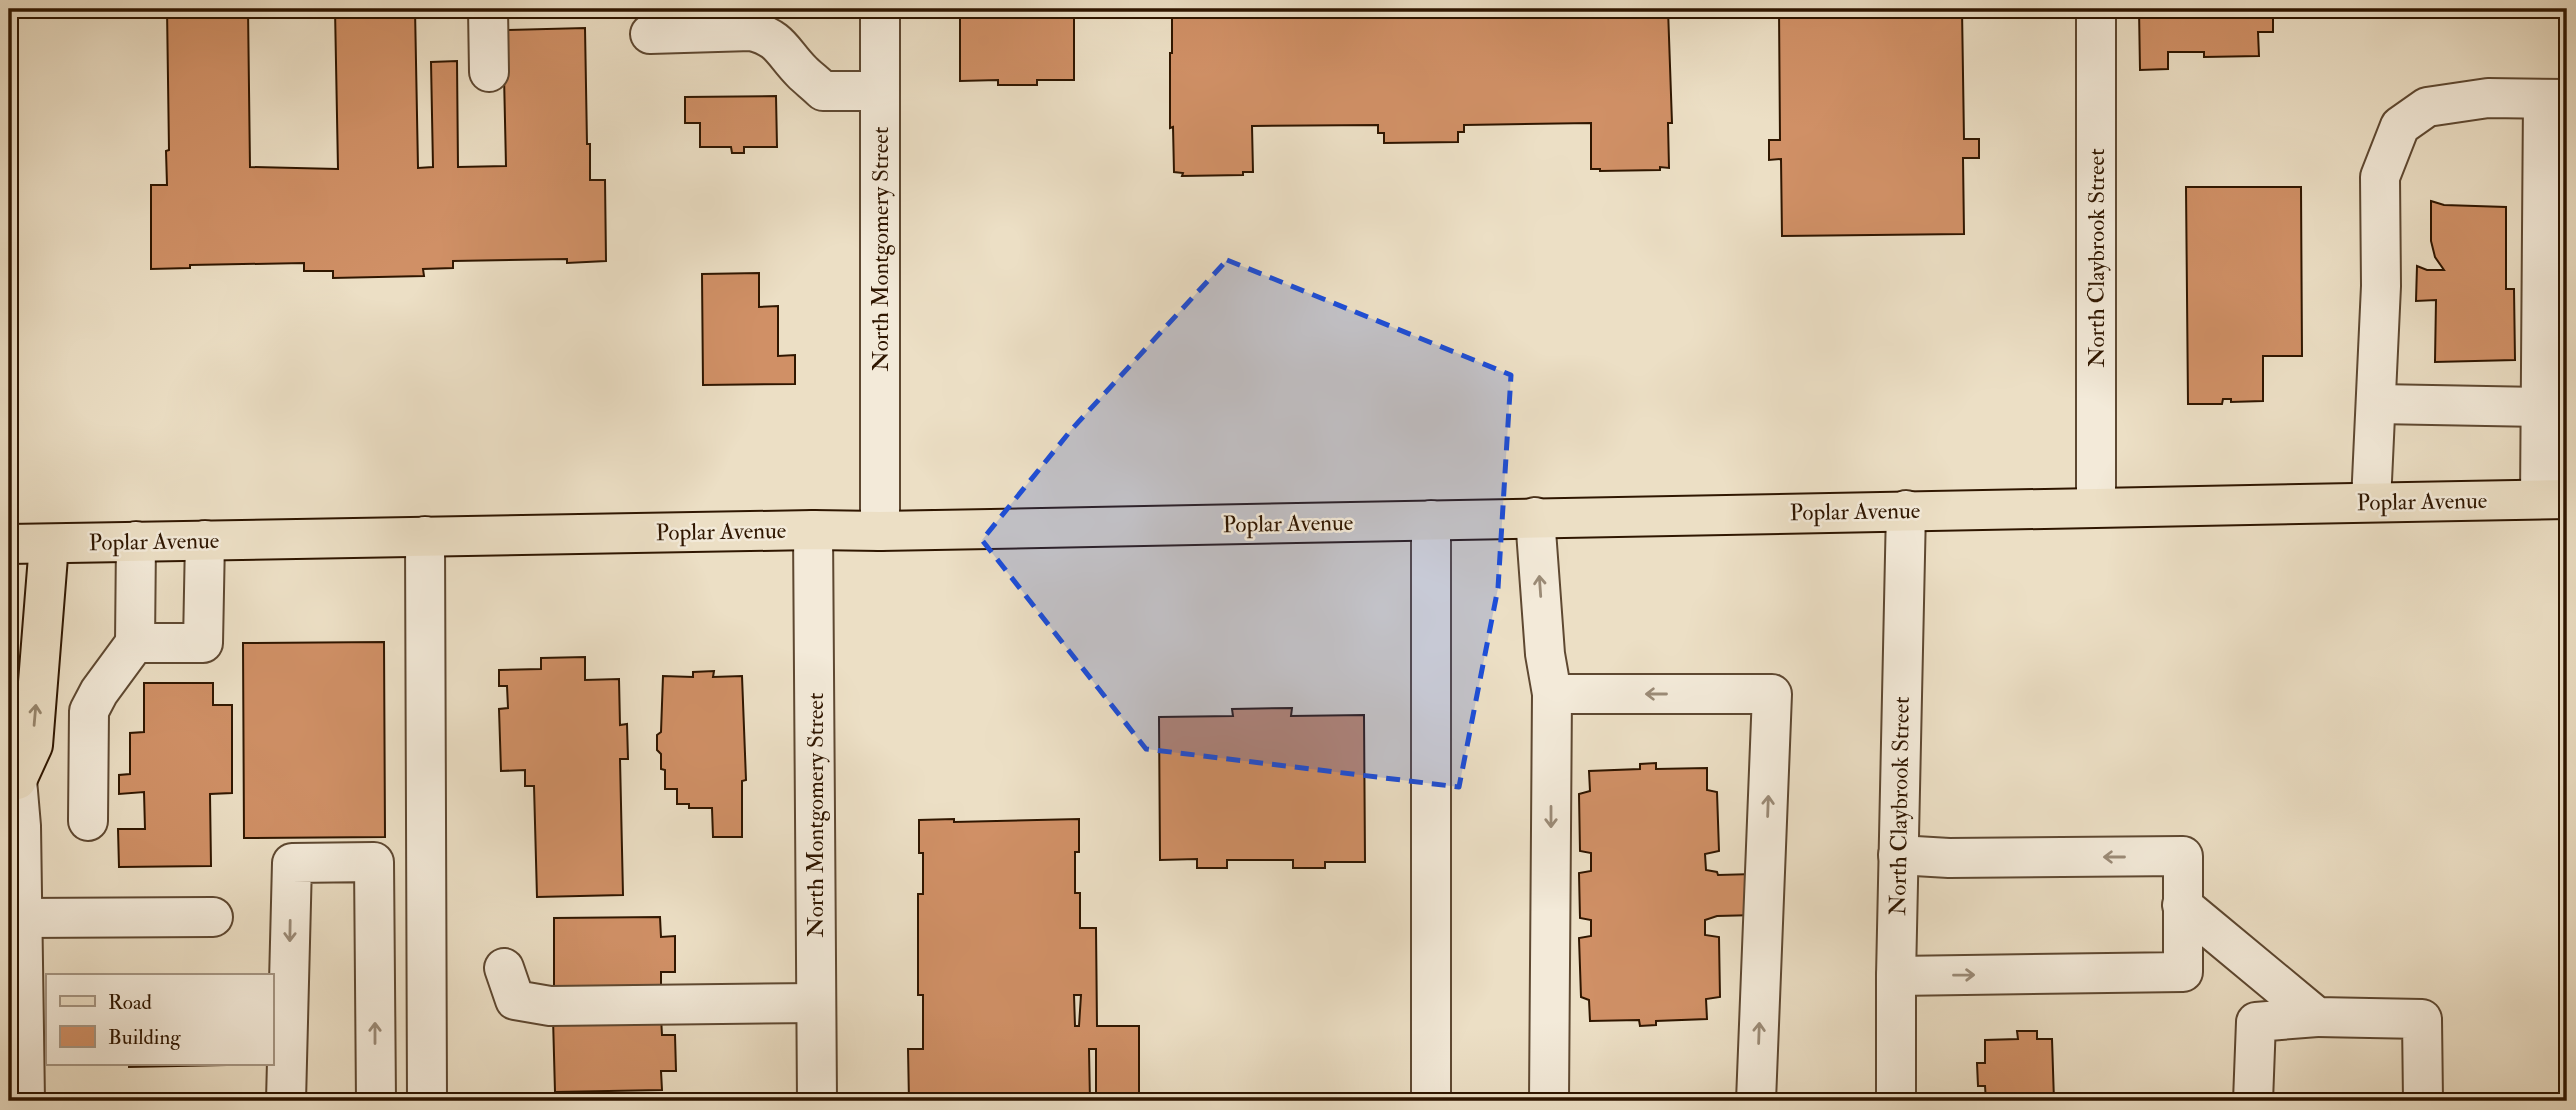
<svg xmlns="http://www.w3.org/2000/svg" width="2576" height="1110" viewBox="0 0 2576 1110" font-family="'IM FELL Double Pica',serif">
  <rect width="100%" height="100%" fill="#ecdfc5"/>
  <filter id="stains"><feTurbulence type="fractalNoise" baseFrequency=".00286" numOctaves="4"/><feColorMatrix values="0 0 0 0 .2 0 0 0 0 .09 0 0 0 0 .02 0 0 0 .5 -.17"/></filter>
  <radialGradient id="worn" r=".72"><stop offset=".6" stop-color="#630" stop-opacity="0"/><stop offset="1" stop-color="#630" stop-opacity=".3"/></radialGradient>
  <!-- building -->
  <g fill="#d09066" stroke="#2f1600" stroke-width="2" fill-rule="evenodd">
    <path d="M167,9H248L250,167L338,169L335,9H415L418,168L433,167L431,62L457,61L458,167L506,166L503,30L585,28L587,144H590V180H605L606,261L567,263V259L453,261V268L423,269L424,276L333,278V271H304V263L190,265V268L151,269V185H167L166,151L169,150Z"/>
    <rect x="556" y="9" width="30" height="7"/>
    <path d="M960,9H1074V80H1037V85H998V80L960,81Z"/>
    <path d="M1172,9H1668L1672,123H1668L1669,168L1660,167V170L1600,171V169H1591V123L1464,125V132H1458V142L1384,143V133H1378V125L1252,126L1253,172H1243V175L1182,176L1183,173L1174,172L1173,127L1170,128V53H1172Z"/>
    <path d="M1779,9H1962L1964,139H1979V158H1963L1964,234L1782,236L1781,159L1769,160V140H1780Z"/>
    <path d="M2139,9H2273V32H2258L2259,56L2204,57V52H2168V69L2140,70Z"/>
    <path d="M776,96L777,147H744V153H732L731,147H700V123H685V97Z"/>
    <path d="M2186,187H2301L2302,356H2263V401L2231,402V399H2223L2222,404H2188Z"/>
    <path d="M2431,201L2444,205L2506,207V289H2514L2515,360L2435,362L2436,300L2416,301L2417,266L2427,270H2444L2435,257L2431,241Z"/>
    <path d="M759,273V307L778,306V356L795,355V384L703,385L702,274Z"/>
    <path d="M384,642L385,837L244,838L243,643Z"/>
    <path d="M585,657V680L619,679L620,725L627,724L628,759H620L623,895L537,897L534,786H525V770L501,771L499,709L508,708L507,686H499V670L541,669V658Z"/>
    <path d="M714,671L713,677L742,676L746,780L742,781V837H713L712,808H689V804H677V789H665V770L661,769V754L657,750V735L661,732L663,676L693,677V672Z"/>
    <path d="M144,683H213V705H232V793L210,794L211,866L119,867L118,829H145L144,792L119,794V775L130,774V733L144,732Z"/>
    <path d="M1292,708L1291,716L1364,715L1365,862H1325V868H1293V860H1227V868H1197V859L1160,860L1159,717L1233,716L1232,709Z"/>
    <path d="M1656,763V769L1707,768V790L1717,792L1719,851L1705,854L1706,870L1717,872L1718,875L1754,874L1756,915L1717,916L1705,920V935L1719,937L1720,997L1706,999L1707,1019L1656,1021V1025L1640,1026L1639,1020L1590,1021L1589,1000L1581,997L1579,938L1591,936V920L1580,918L1579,873L1591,871V853L1580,851L1579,794L1590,791L1589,771L1640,769V764Z"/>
    <path d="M954,819V822L1079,819V852H1075V893H1080V928H1096L1097,1026H1139V1101H1096V1049H1089L1090,1101H909L908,1049H923V995H918V894H923V853H919V820ZM1074,995H1081L1079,1026H1075Z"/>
    <path d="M660,917L661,937L675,936V972H661V991L554,992V918Z"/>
    <path d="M661,1017L662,1035H675L676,1071H661L662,1090L555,1092L553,1018Z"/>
    <path d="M2017,1031H2037V1039H2052L2054,1101H1986L1985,1086H1978L1977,1063H1985V1040L2018,1039Z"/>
    <path d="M129,1063H226V1065L129,1067Z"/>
  </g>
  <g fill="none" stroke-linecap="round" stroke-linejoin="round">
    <!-- minor casing -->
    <g stroke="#5e4831" stroke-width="42">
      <g id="minor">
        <path d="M488,9L489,72"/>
        <path d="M880,9V531"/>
        <path d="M2096,9V507"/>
        <path d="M650,34L751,31C781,38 782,52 802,72C808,78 816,84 823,91H880"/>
        <path d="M2377,404L2541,407"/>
        <path d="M2540,499L2543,100"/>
        <path d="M2371,502L2381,286L2380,177L2400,126L2427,107L2488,98L2567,99"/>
        <path d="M1535,517L1545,654L1552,694"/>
        <path d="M1431,520V1101"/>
        <path d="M813,530L817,1101"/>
        <path d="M425,536L427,1101"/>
        <path d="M136,541L135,643H203L205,540"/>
        <path d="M9,758L17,780L21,826L25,1101"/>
        <path d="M88,821L89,711L99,692L135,643"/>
        <path d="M2182,905L2317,1017L2422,1019L2423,1101"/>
        <path d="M23,918L213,917"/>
        <path d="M504,968L515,1000L550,1006L816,1003"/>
        <path d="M1896,976L2183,972V856L1949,858L1898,855"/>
        <path d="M286,1101L292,863L374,862L376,1101"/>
        <path d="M1549,1101L1552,694H1772L1756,1101"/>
        <path d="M1896,1101V976L1906,510"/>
        <path d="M2253,1101L2256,1022L2317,1017"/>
      </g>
    </g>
    <!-- major casing -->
    <g stroke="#2f1600" stroke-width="42">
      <g id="major">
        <path d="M9,544L813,530L880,531L2567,499"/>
        <path d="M17,780L33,745L49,544"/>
      </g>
    </g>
    <!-- minor -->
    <use href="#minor" stroke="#f3ead9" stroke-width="38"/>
    <!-- major -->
    <use href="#major" stroke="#ecdfc5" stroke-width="38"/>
  </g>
  <!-- one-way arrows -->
  <defs><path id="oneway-shaft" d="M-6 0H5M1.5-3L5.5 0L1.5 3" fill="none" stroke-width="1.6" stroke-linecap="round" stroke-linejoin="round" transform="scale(1.75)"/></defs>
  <g stroke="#9b8b77">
    <use href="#oneway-shaft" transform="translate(1540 586) rotate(-94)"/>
    <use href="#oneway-shaft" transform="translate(1656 694) rotate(-180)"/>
    <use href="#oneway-shaft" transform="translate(1768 806) rotate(-88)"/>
    <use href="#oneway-shaft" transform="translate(1551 817) rotate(90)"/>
    <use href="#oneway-shaft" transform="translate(2114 857) rotate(180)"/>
    <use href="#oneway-shaft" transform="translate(290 931) rotate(91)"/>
    <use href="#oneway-shaft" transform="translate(1964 975) rotate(-1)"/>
    <use href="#oneway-shaft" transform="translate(375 1033) rotate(-90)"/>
    <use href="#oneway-shaft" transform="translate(1759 1033) rotate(-88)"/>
  </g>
  <use stroke="#97856c" href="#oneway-shaft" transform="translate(35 715) rotate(-85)"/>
  <!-- marked area -->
  <path fill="#1d4ed8" fill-opacity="0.2" stroke="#1d4ed8" stroke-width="5" stroke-dasharray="14 9" stroke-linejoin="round" d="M1227,260L1511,375L1498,588L1459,787L1146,749L982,540L1072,429Z"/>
  <g text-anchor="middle" stroke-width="5" stroke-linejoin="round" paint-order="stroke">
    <!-- street labels -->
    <g font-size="23" fill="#2f1600" stroke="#f3ead9">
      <text transform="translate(880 249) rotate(-90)" y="8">North Montgomery Street</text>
      <text transform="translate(2096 258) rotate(-90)" y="8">North Claybrook Street</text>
      <text transform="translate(2422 501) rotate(-1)" y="8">Poplar Avenue</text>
      <text transform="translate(1855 511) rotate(-1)" y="8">Poplar Avenue</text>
      <text transform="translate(1288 523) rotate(-1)" y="8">Poplar Avenue</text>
      <text transform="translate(721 531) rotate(-1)" y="8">Poplar Avenue</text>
      <text transform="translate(154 541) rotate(-1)" y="8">Poplar Avenue</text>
      <text transform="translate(1899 806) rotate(-89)" y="8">North Claybrook Street</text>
      <text transform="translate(815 815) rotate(-90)" y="8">North Montgomery Street</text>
    </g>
  </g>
  <!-- margin -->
  <rect width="2576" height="1110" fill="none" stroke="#ecdfc5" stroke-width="35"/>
  <rect x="10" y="10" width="2555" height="1089" fill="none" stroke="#2f1600" stroke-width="3.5"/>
  <rect x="18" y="18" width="2541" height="1075" fill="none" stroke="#2f1600" stroke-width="2"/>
  <!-- legend -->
  <rect x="46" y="974" width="228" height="91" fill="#f3ead9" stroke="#a59582" stroke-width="2"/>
  <rect x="60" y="996" width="35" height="10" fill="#ecdfc5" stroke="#a59582" stroke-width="2"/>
  <text x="108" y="1009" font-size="21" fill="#2f1600">Road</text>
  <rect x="60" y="1026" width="35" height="21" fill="#d09066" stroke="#a59582" stroke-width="2"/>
  <text x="108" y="1044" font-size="21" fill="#2f1600">Building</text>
  <rect width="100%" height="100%" filter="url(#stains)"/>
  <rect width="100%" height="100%" fill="url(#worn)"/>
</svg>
